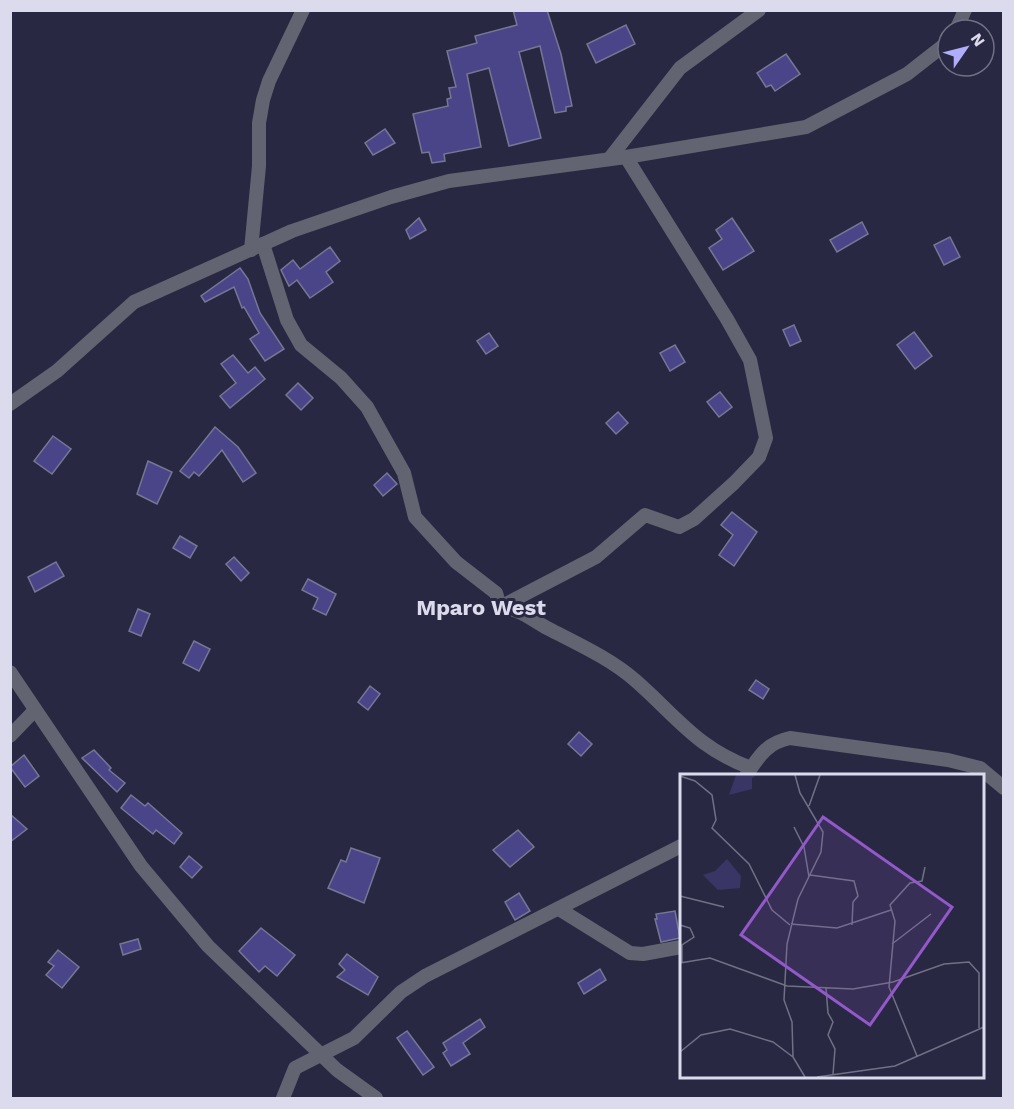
<svg xmlns="http://www.w3.org/2000/svg" width="1014" height="1109" viewBox="0 0 1014 1109" font-family="'Work Sans',sans-serif">
  <rect width="100%" height="100%" fill="#292842"/>
  <!-- building -->
  <g fill="#4a4588" stroke="#767695" stroke-width="1.5">
    <path d="M513,10H547L561,54L572,106L566,107V111L555,113L540,46L519,52L541,138L509,146L489,68L467,74L481,147L444,154L445,161L432,163L429,152L422,153L413,114L448,106L447,99L451,98L449,88L456,87L447,51L477,43L475,36L517,25Z"/>
    <path d="M626,25L635,44L596,63L587,44Z"/>
    <path d="M786,54L800,74L775,91L771,85L766,87L757,73Z"/>
    <path d="M385,129L395,143L373,155L365,143Z"/>
    <path d="M419,218L426,230L410,239L406,230Z"/>
    <path d="M732,218L754,251L723,270L709,248L722,239L716,230Z"/>
    <path d="M862,222L868,234L837,252L830,240Z"/>
    <path d="M950,237L960,257L944,265L934,245Z"/>
    <path d="M330,247L340,261L326,272L333,282L310,298L297,280L289,286L281,270L293,260L300,269Z"/>
    <path d="M240,268L248,279L260,313L284,349L265,361L250,339L259,333L244,307L242,308L234,287L205,302L201,296Z"/>
    <path d="M794,325L801,341L790,346L783,330Z"/>
    <path d="M914,332L932,356L915,369L897,345Z"/>
    <path d="M489,333L498,346L486,354L477,341Z"/>
    <path d="M675,345L685,362L670,371L660,353Z"/>
    <path d="M233,355L248,373L255,367L265,379L230,408L220,396L236,383L221,364Z"/>
    <path d="M298,383L313,398L301,410L286,395Z"/>
    <path d="M720,392L732,407L719,417L707,402Z"/>
    <path d="M618,412L628,423L616,434L606,423Z"/>
    <path d="M215,427L238,447L256,473L243,482L222,450L199,476L194,472L189,478L180,471Z"/>
    <path d="M53,436L71,449L52,474L34,461Z"/>
    <path d="M148,461L172,472L157,504L137,494Z"/>
    <path d="M387,473L397,484L383,496L374,485Z"/>
    <path d="M732,512L757,532L734,566L719,555L733,535L721,525Z"/>
    <path d="M180,536L197,546L190,558L173,548Z"/>
    <path d="M234,557L249,573L241,581L226,564Z"/>
    <path d="M56,562L64,576L35,592L28,577Z"/>
    <path d="M308,579L336,594L326,615L313,609L318,598L302,590Z"/>
    <path d="M138,609L150,614L141,636L129,631Z"/>
    <path d="M194,641L210,649L199,671L183,663Z"/>
    <path d="M756,680L769,689L763,699L749,690Z"/>
    <path d="M370,686L380,694L368,710L358,702Z"/>
    <path d="M579,732L592,744L581,756L568,744Z"/>
    <path d="M94,750L111,768L109,770L125,783L117,792L82,758Z"/>
    <path d="M24,755L39,776L25,787L10,767Z"/>
    <path d="M131,795L145,806L148,803L182,833L174,844L156,830L153,834L121,808Z"/>
    <path d="M10,814L27,829L10,842Z"/>
    <path d="M518,830L534,847L510,867L493,850Z"/>
    <path d="M351,848L380,858L364,903L328,888L341,860L346,862Z"/>
    <path d="M189,856L202,867L192,878L180,867Z"/>
    <path d="M519,893L530,911L515,920L505,902Z"/>
    <path d="M675,911L680,938L661,942L655,919H657L656,914Z"/>
    <path d="M261,928L295,955L277,976L265,966L259,972L239,951Z"/>
    <path d="M138,939L141,949L123,955L120,944Z"/>
    <path d="M58,950L79,967L62,988L46,975L54,966L48,962Z"/>
    <path d="M347,954L378,977L368,995L337,977L345,970L339,964Z"/>
    <path d="M600,969L606,980L584,994L578,983Z"/>
    <path d="M480,1019L485,1027L463,1043L470,1054L451,1066L443,1053L447,1050L443,1043Z"/>
    <path d="M407,1031L434,1067L423,1075L397,1038Z"/>
  </g>
  <g fill="none" stroke-linecap="round" stroke-linejoin="round">
    <!-- street -->
    <g stroke="#636471" stroke-width="14">
      <path d="M956,30L965,10"/>
      <path d="M610,158L680,68L759,10"/>
      <path d="M263,244L287,320L301,345L341,378L367,407L404,473L415,517L456,562L496,593L500,607C523,610 530,619 549,629C578,644 611,659 636,681C677,717 697,748 751,768"/>
      <path d="M251,250L259,166V123L263,100L269,81L303,10"/>
      <path d="M10,404L57,371L134,302L292,231L391,197L449,181L626,157L806,127L907,74L948,42"/>
      <path d="M500,607L596,557L645,515L679,527L694,519L734,483L759,457L766,438L750,360L727,319L626,157"/>
      <path d="M10,672L141,866L208,946L337,1070L376,1098"/>
      <path d="M10,736L35,710"/>
      <path d="M747,774C760,755 767,743 790,738L948,760L980,768L1004,788"/>
      <path d="M559,909L630,953L643,954L681,947"/>
      <path d="M283,1098L295,1068L354,1038L401,992L425,976L681,846"/>
    </g>
  </g>
  <g text-anchor="middle" stroke-width="6" stroke-linejoin="round" paint-order="stroke">
    <!-- quarter labels -->
    <g font-size="22" font-weight="bold" fill="#dbdbed" stroke="#292842">
      <text x="481" y="615">Mparo West</text>
    </g>
  </g>
  <!-- overview -->
  <g transform="translate(680 774)">
    <rect width="304" height="304" fill="#292842"/>
    <path d="M56,1H77L72,4V15L49,21ZM47,85L61,102L60,114L38,116L23,101L35,97Z" fill="#393564"/>
    <path fill="none" stroke="#707086" stroke-width="1.5" d="M115,1L120,19L143,58L141,78L118,125L107,170L104,226L112,248L113,283L125,303M0,2L15,7L32,21L36,46L32,54L69,90L92,136L110,151M129,32L140,1M114,53L124,73L129,103M130,101L174,107L178,122L173,128L172,151M0,122L44,133M111,150L157,154L211,136M0,151L10,154L14,163L2,171V189M212,170L251,140M0,189L30,184L107,212L173,215L213,208L264,190L289,188L299,199V254M146,214L148,239L153,248L148,261L155,275L153,300M0,278L21,261L50,255L93,268L113,283M237,282L209,213L215,147L210,131L230,109L242,107L245,93M137,303L215,292L304,253"/>
    <path fill="#9358ca" fill-opacity="0.15" stroke="#9358ca" stroke-width="3" d="M143,43L272,133L190,251L61,161Z"/>
    <rect width="304" height="304" fill="none" stroke="#dbdbed" stroke-width="3"/>
  </g>
  <!-- border -->
  <rect width="1014" height="1109" fill="none" stroke="#dbdbed" stroke-width="24"/>
  <!-- north arrow -->
  <g transform="translate(966 48) rotate(55)"><circle r="28" fill="#292842" stroke="#707086" stroke-width="1.5"/>
  <path d="M0-4.5L10 22L0 15L-10 22Z" fill="#b0aefa"/>
  <text y="-9" font-size="16" font-weight="bold" text-anchor="middle" fill="#dbdbed">N</text>
  </g>
</svg>
